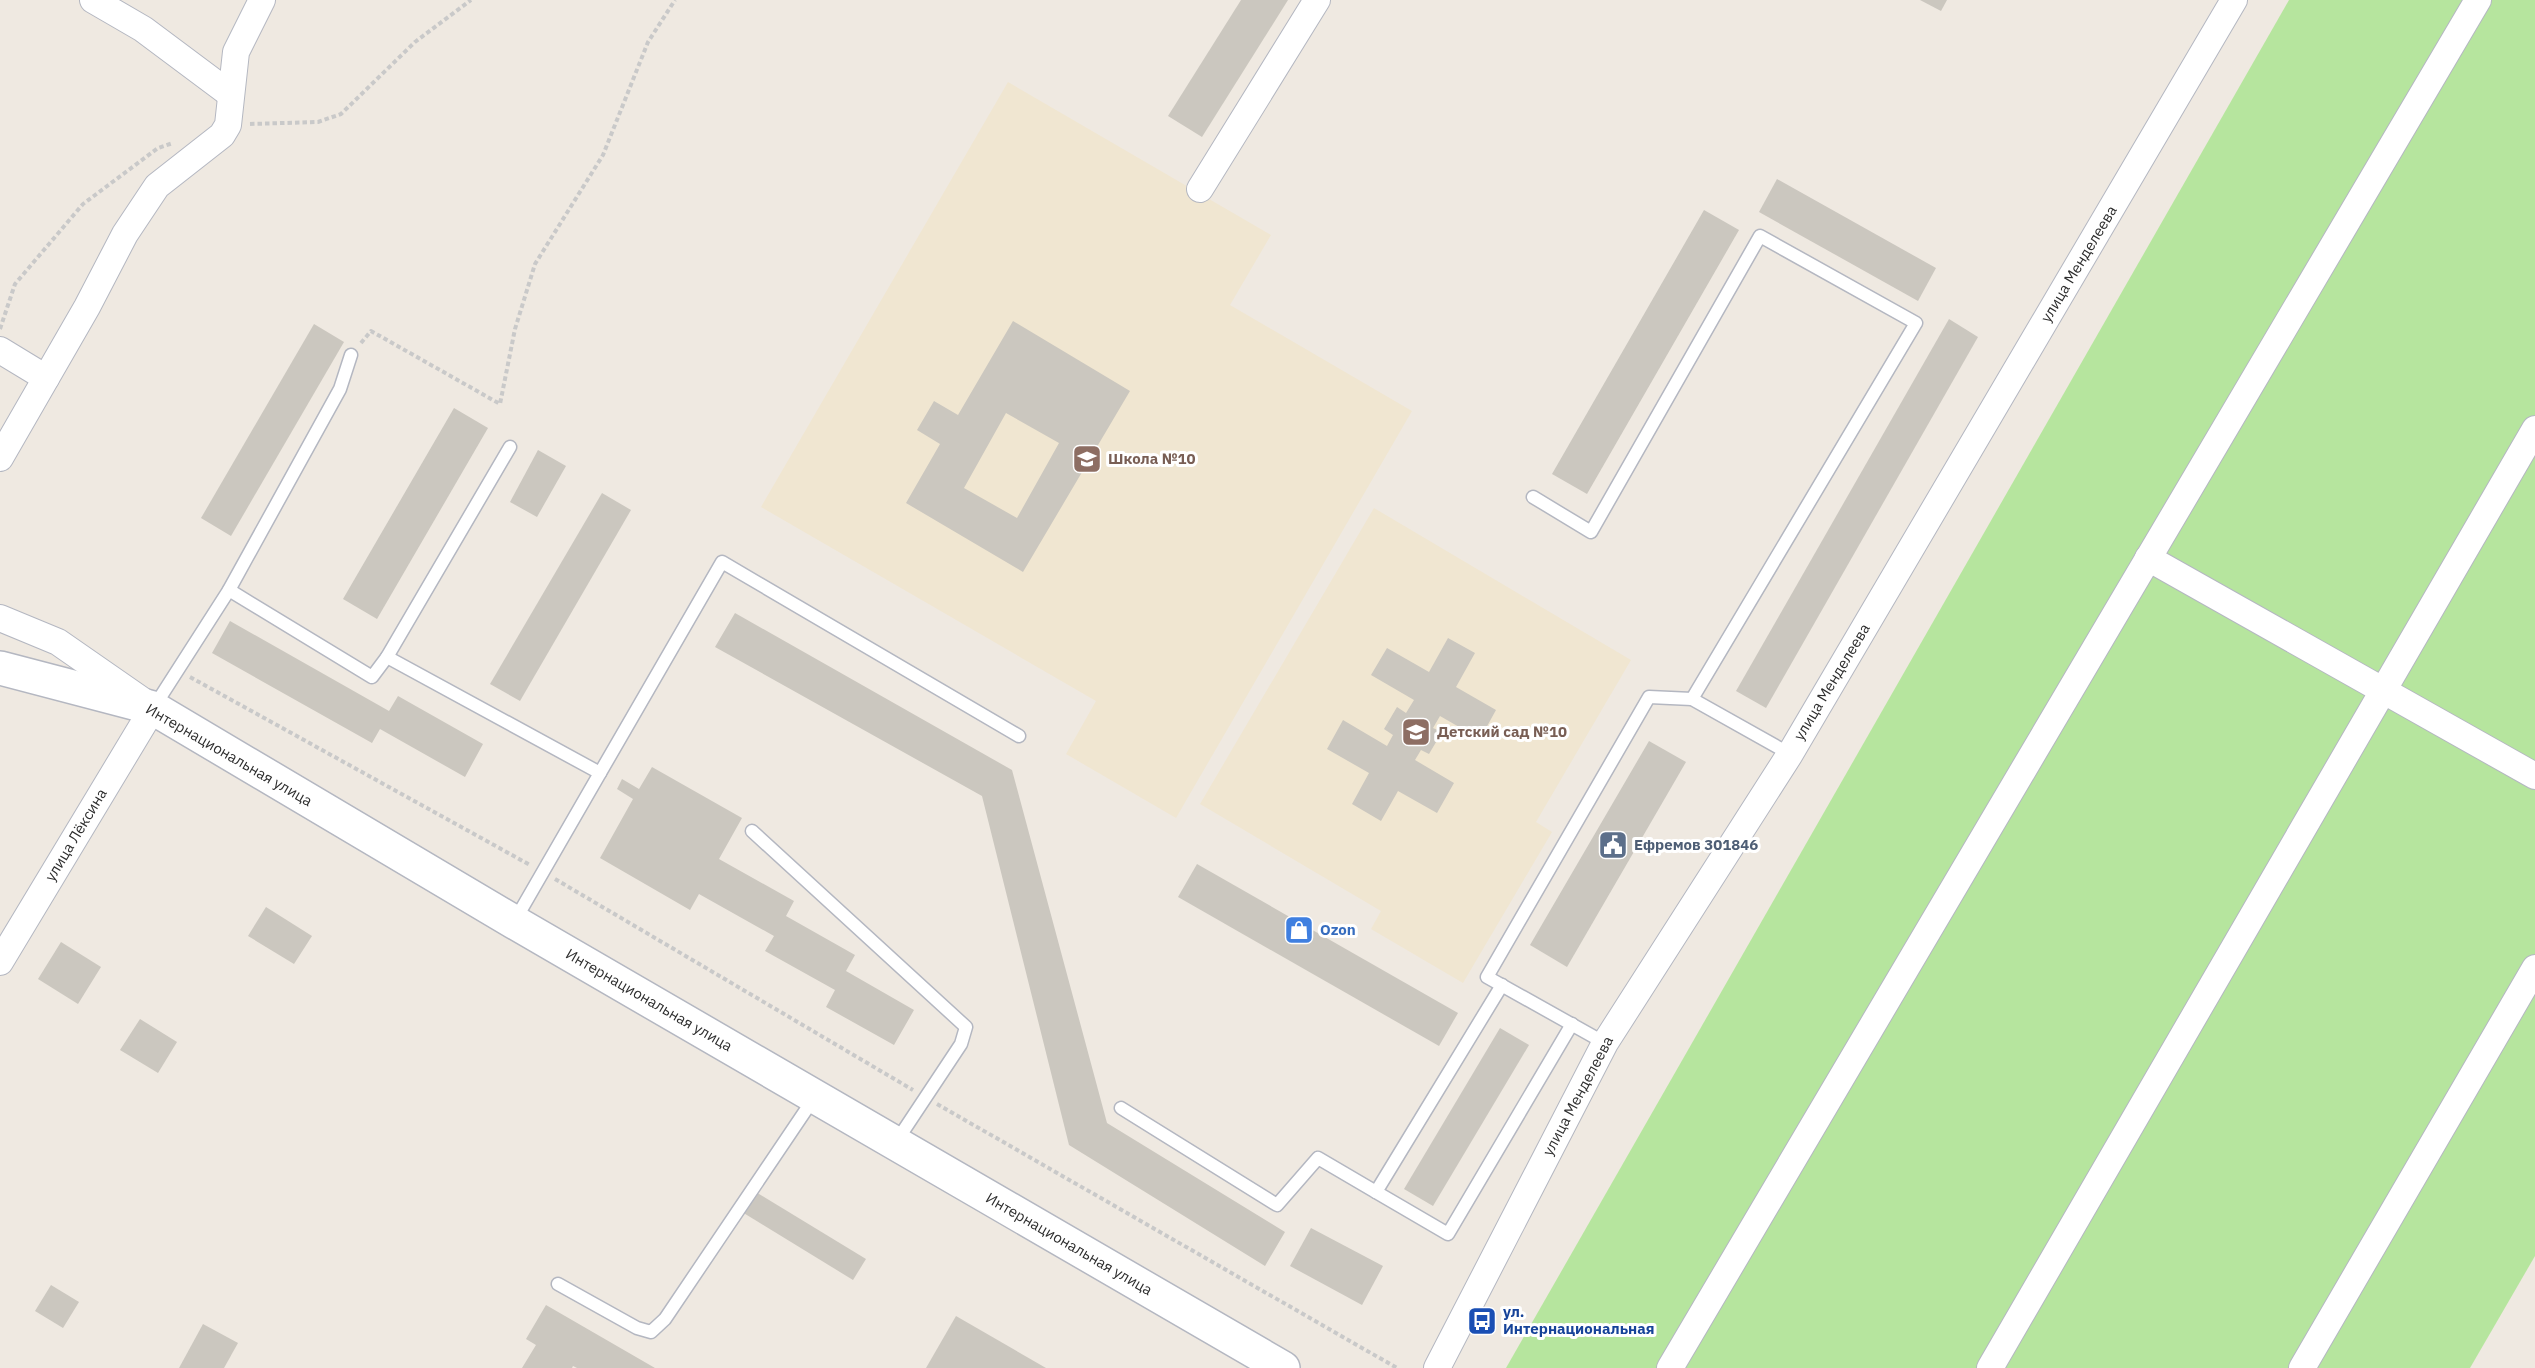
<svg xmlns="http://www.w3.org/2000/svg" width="2535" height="1368" viewBox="0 0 2535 1368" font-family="'IBM Plex Sans',sans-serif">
  <rect width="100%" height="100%" fill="#efe9e1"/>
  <!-- education -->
  <g fill="#f0e6d1">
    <path d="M1008,82L1271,235L1230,305L1412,411L1176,818L1066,754L1096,701L761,507Z"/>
    <path d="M1374,508L1631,660L1536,822L1552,832L1463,983L1371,929L1381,911L1200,804Z"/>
  </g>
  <!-- green -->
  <path fill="#b6e59e" d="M2289,0H2535V1256L2470,1368H1506Z"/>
  <!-- building -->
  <g fill="#cbc7bf" fill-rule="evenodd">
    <path d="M1241,0H1288L1202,137L1168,116Z"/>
    <path d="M1920,0H1947L1941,11Z"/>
    <path d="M1777,179L1936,268L1918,301L1759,212Z"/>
    <path d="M1704,210L1739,230L1587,494L1552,474Z"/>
    <path d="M1949,319L1978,337L1766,708L1736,691Z"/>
    <path d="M1013,321L1130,391L1023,572L906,503L940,444L917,430L934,401L958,415ZM1006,413L1059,443L1017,518L964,488Z"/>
    <path d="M314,324L344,342L231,536L201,518Z"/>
    <path d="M454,408L488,428L377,619L343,599Z"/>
    <path d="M538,450L566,466L537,517L510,502Z"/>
    <path d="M602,493L631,510L520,701L490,684Z"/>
    <path d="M735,613L1012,770L1107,1123L1285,1232L1265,1266L1069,1145L982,796L715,647Z"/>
    <path d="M230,621L389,711L398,696L483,744L465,777L380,729L372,743L212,653Z"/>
    <path d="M1448,638L1475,653L1456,687L1496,710L1480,739L1440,716L1433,728L1442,732L1429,754L1421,750L1415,760L1454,783L1437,813L1398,791L1381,821L1352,804L1369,773L1327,749L1343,720L1387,746L1393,735L1384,729L1397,707L1406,713L1414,700L1371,675L1387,648L1429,672Z"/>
    <path d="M1649,741L1686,762L1567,967L1530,945Z"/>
    <path d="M652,767L742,818L719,859L794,901L786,916L855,955L846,971L914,1010L894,1045L826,1007L835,990L765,951L774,936L699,894L690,910L600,858L633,799L617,789L622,779L639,789Z"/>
    <path d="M1197,864L1458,1013L1439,1046L1178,897Z"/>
    <path d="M266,907L312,936L294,964L248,936Z"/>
    <path d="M61,942L101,967L78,1004L38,979Z"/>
    <path d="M140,1019L177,1042L158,1073L120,1050Z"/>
    <path d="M1500,1028L1529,1045L1433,1206L1404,1189Z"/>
    <path d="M754,1191L866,1259L853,1280L742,1212Z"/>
    <path d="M1311,1228L1383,1266L1362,1305L1290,1266Z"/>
    <path d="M51,1285L79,1302L63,1328L35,1311Z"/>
    <path d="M546,1305L655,1368H577L573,1366L572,1368H522L536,1345L526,1339Z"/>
    <path d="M956,1316L1046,1368H926Z"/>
    <path d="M203,1324L238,1343L224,1368H179Z"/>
  </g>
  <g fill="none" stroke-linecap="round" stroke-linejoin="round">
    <!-- lane casing -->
    <g stroke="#b4b7c1" stroke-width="15">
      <g id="lane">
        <path d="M1533,497L1591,532L1760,236L1916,323L1692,699"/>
        <path d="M229,590L372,677L387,657L600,773L514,922"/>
        <path d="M387,657L510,447"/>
        <path d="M154,707L229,590L340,389L351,355"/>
        <path d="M600,773L722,562L1019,736"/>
        <path d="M752,831L966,1027L961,1044L896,1142"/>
        <path d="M1502,985L1376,1192L1448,1234L1572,1024"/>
        <path d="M1605,1043L1487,977L1649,697L1692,699L1790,754"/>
        <path d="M1121,1108L1277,1205L1318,1158L1376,1192"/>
        <path d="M558,1284L637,1328L651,1332L665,1319L814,1098"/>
      </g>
    </g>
    <!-- street casing -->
    <g stroke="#b4b7c1" stroke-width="28">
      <g id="street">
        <path d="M93,0L143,29L230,94"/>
        <path d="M1200,189L1317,0"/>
        <path d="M0,350L46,378"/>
        <path d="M0,458L87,307L125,234L157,186L222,135L228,125L236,52L262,0"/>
        <path d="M2148,558L2535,776"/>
        <path d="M0,618L58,642L153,708L0,962"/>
        <path d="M1437,1368L1605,1043L1790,754L2234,0"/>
        <path d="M1670,1368L2478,0"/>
        <path d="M1990,1368L2535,429"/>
        <path d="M2302,1368L2535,968"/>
      </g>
    </g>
    <!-- secondary casing -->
    <g stroke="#b4b7c1" stroke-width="36">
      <path id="secondary" d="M0,668L153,708L514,922L1283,1368"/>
    </g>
    <!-- path -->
    <g stroke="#c9c9c9" stroke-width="4" stroke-dasharray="4.5 3" stroke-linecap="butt">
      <path d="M250,124L318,122L341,114L415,42L471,0"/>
      <path d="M0,329L15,284L83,204L158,148L173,143"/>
      <path d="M361,343L371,331L500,404L515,329L535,264L603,155L648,42L675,0"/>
      <path d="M190,677L530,865"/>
      <path d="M555,879L913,1090"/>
      <path d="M937,1104L1397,1368"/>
    </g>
    <!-- lane -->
    <use href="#lane" stroke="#fff" stroke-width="12"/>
    <!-- street -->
    <use href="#street" stroke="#fff" stroke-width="26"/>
    <!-- secondary -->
    <use href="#secondary" stroke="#fff" stroke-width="33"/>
  </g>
  <!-- icons -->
  <defs>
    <g id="school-square" transform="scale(1.5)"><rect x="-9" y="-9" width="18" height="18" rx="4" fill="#8d6e63" stroke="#fff"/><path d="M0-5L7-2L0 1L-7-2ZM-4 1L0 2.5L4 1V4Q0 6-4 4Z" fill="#fff"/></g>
    <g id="civic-square" transform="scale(1.5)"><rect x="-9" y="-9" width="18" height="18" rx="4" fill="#5c6f8a" stroke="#fff"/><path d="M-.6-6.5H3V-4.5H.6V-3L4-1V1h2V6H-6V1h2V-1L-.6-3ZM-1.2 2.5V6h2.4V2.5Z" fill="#fff"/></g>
    <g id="shop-square" transform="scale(1.5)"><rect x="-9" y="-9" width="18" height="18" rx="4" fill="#3f7fe0" stroke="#fff"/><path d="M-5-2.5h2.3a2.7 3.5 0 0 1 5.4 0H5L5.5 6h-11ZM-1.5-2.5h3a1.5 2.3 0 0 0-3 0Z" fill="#fff"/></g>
    <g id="bus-square" transform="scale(1.5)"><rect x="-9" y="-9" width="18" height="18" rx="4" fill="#1a4fb4" stroke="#fff"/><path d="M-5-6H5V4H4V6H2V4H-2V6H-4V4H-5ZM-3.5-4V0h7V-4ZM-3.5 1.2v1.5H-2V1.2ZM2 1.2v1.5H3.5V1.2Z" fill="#fff"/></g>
  </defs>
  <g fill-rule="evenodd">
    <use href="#school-square" x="1087" y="459"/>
    <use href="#school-square" x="1416" y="732"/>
    <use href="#civic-square" x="1613" y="845"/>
    <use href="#shop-square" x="1299" y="930"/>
    <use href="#bus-square" x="1482" y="1321"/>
  </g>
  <g text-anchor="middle" stroke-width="6" stroke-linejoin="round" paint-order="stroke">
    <!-- street labels -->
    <g font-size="15" fill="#2e2e2e" stroke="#fff">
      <text transform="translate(2079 264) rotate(-59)" y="5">улица Менделеева</text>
      <text transform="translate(1832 682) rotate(-59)" y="5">улица Менделеева</text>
      <text transform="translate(229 755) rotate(30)" y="5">Интернациональная улица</text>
      <text transform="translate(76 835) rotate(-59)" y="5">улица Лёксина</text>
      <text transform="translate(649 1000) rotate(30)" y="5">Интернациональная улица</text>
      <text transform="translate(1578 1096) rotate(-62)" y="5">улица Менделеева</text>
      <text transform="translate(1069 1244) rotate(30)" y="5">Интернациональная улица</text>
    </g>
    <!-- education labels -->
    <g font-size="15" font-weight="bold" fill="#785e54" stroke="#fff" text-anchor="start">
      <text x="1108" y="464">Школа №10</text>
      <text x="1437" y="737">Детский сад №10</text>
    </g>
    <!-- service labels -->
    <g font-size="15" font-weight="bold" fill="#4e5e75" stroke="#fff" text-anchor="start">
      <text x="1634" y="850">Ефремов 301846</text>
    </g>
    <!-- shop labels -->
    <g font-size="15" font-weight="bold" fill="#366cbe" stroke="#fff" text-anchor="start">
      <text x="1320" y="935">Ozon</text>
    </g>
    <!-- transit labels -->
    <g font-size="15" font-weight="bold" fill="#164399" stroke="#fff" text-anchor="start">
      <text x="1503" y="1317">ул.<tspan x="1503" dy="17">Интернациональная</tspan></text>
    </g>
  </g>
</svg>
